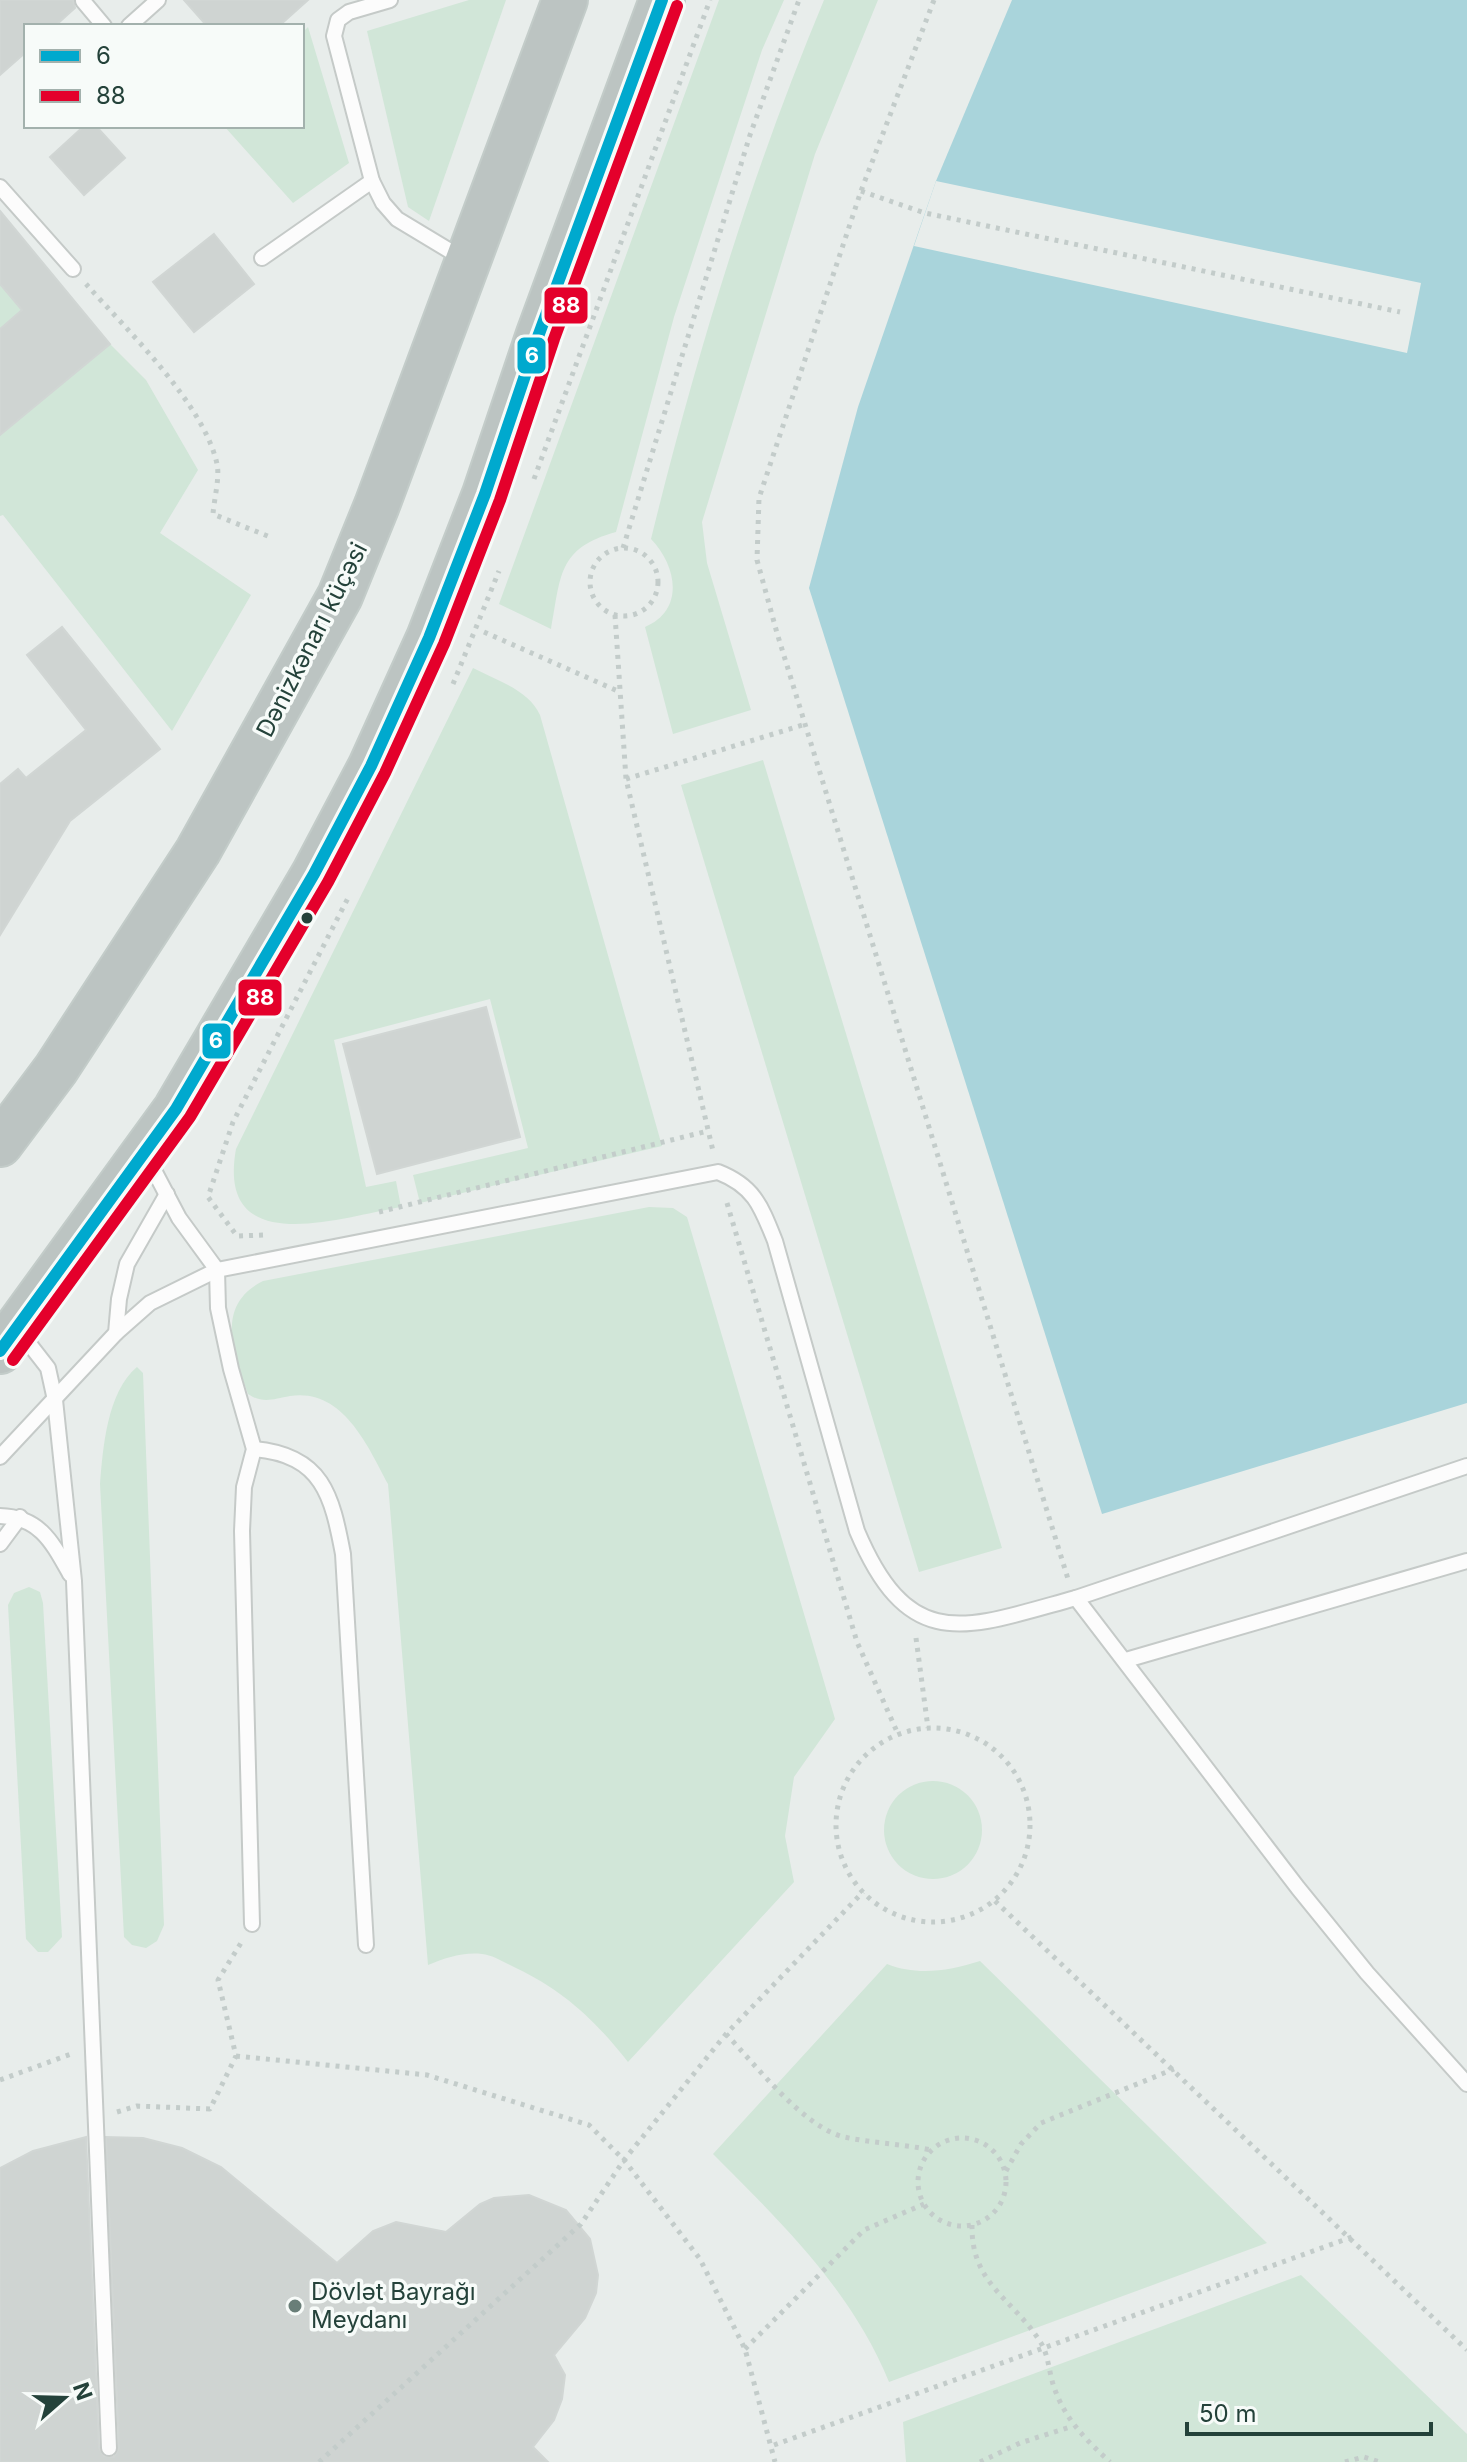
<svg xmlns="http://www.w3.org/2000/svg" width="1467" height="2462" viewBox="0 0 1467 2462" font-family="Inter,sans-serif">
  <rect width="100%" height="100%" fill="#e8edeb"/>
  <!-- green -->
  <g fill="#d1e6d8">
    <path d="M469,0H506L429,221L408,207L367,31Z"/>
    <path d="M719,0H784L762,50L674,317L616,532C557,548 561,577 551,629L499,604Z"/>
    <path d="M824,0H878L815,154L702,522L707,563L751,710L673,734L645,627C685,610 677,566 651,539C696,356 751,174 824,0Z"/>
    <path d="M308,27L349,163L293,203L224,126H302V33Z"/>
    <path d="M0,284L22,310L0,329Z"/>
    <path d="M110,344L146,380L198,470L160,533L251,595L172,731L3,515L0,516V435Z"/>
    <path d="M473,668C496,680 529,690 540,715L662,1146L420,1203L413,1175L528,1148L490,999L334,1040L366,1187L396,1181L401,1207C338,1218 216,1260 236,1149Z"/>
    <path d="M763,760L1002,1548L919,1572L681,785Z"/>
    <path d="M649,1207L673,1208L687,1217L835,1719L794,1777L785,1836L794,1882L628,2062C595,2020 564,1991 516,1968C505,1963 493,1955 482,1954C462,1952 446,1958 428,1965L388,1484C367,1444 342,1388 290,1396C273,1399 263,1404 248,1394C233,1352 215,1305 263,1281Z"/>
    <path d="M137,1367L143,1373L164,1925L157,1941L146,1948L132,1945L124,1937L100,1484C103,1448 107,1392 137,1367Z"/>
    <path d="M29,1587L40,1592L43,1603L62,1937L48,1952H38L26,1939L8,1605L14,1593Z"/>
    <circle cx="933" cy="1830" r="49"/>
    <path d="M980,1961L1267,2243L889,2382C852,2291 782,2223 713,2154L887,1964C917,1976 949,1971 980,1961Z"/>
    <path d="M1301,2275L1467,2434V2462H906L903,2422Z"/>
  </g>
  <!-- water -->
  <path fill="#a9d4db" d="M1012,0H1467V1403L1102,1514L809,588L858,407L936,181Z"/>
  <!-- pier -->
  <path fill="#e8edeb" d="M936,181L1421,283L1407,353L914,246Z"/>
  <!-- building -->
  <g fill="#cfd4d2" stroke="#d1d6d4" stroke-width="2">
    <path d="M0,0H73L75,8L55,26H26V52L0,75Z"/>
    <path d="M184,0H308L279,26H207Z"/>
    <path d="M84,126H96L125,158L84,195L50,157Z"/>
    <path d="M0,211L110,344L0,435V329L22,310L0,284Z"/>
    <path d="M214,234L254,284L194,332L153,282Z"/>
    <path d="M62,627L160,749L70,821L0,935V784L18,769L26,778L86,730L27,655Z"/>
    <path d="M486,1007L520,1137L377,1174L343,1044Z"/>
    <path d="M86,2137L99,2448L104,2456L114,2457L119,2448L106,2137L143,2138L182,2148L221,2167L337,2263L373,2231L396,2222L446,2232L480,2204L494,2198L529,2195L566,2210L590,2239L598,2275L596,2293L585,2318L554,2355L565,2375L562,2399L554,2420L533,2447L548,2462H0V2168L33,2151Z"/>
  </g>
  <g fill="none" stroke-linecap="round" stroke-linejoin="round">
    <!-- lane casing -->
    <g stroke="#c5cac8" stroke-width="18">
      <g id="lane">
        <path d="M390,0L349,12L338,20L334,36L372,181L383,203L397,219L465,260"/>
        <path d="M83,1L104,26"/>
        <path d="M129,26L158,0"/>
        <path d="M0,187L73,269"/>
        <path d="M262,258L372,181"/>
        <path d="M148,1159L179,1218L217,1270L218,1308L231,1369L254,1449L244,1487L242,1531L252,1924"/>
        <path d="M20,1332L48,1368L55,1400L74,1581L109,2448"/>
        <path d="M116,1333L150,1303L217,1270L718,1172C754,1186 761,1206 775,1241L857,1531C910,1656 966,1628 1076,1598L1298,1888L1367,1973L1467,2084"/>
        <path d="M254,1449C323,1455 332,1496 343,1554L366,1945"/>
        <path d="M0,1457L116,1333L119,1299L127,1264L167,1194"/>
        <path d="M0,1516C40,1517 52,1542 70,1574"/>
        <path d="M0,1544L20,1517"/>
        <path d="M1076,1598L1467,1466"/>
        <path d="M1126,1660L1467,1561"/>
      </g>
    </g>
    <!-- highway casing -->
    <g stroke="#c3ccc9" stroke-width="48">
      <g id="highway">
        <path d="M0,1144L56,1069L198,851L340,596L377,505L565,0"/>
        <path d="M0,1351L176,1109L314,874L371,766L429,638L485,494L539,334L662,0"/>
      </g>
    </g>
    <!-- path -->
    <g stroke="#c3ccca" stroke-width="5" stroke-dasharray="4 6" stroke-linecap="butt">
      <path d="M934,0L861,191L759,498L757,560L777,633L1068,1579"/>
      <path d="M861,191L925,213L1400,312"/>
      <path d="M86,284C127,330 204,404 217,464C220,478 214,499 213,514L270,537"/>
      <path d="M534,479L710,0"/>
      <path d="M623,548L750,135L799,0"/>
      <circle cx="624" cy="582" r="34"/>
      <path d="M615,615L626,779L713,1151"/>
      <path d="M484,632L620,692"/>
      <path d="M453,684L499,571"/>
      <path d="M626,779L806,724"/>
      <path d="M727,1203L857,1642L898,1734"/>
      <path d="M379,1212L708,1131"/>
      <path d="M263,1235L237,1236L208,1197L233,1122L348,898"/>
      <path d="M916,1638L928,1728"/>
      <circle cx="933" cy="1825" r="97"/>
      <path d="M995,1901L1467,2350"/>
      <path d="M726,2034C755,2064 803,2127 844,2137C872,2143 902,2144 931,2150"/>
      <path d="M236,2056L427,2075L589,2125L624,2160L700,2259L745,2349L775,2462"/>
      <path d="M0,2080L71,2054"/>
      <path d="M117,2112L137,2106L210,2109L236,2056L218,1980L241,1943"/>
      <circle cx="962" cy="2182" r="44"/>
      <path d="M1006,2171L1021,2144L1041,2123L1174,2069"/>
      <path d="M972,2225C971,2285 1013,2298 1041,2343C1049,2356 1049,2375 1055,2390C1066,2420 1086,2440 1110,2462"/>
      <path d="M745,2349L864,2230L924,2204"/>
      <path d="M774,2445L1352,2237"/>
      <path d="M319,2462L581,2224L624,2160L726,2034L863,1892"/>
      <path d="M980,2462L1020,2443L1073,2426"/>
      <path d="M1345,2462L1364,2457L1380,2462"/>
    </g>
    <!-- lane -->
    <use href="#lane" stroke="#fcfcfc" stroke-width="14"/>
    <!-- highway -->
    <use href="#highway" stroke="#bcc4c2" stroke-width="44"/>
    <!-- bus-1 casing -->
    <g stroke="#f7fbf9" stroke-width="18">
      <path id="bus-1" d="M0,1351L176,1109L314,874L371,766L429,638L485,494L539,334L662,0"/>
    </g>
    <!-- bus-2 casing -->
    <g stroke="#f7fbf9" stroke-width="18">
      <path id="bus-2" d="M13,1360L190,1117L328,882L385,773L444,644L500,500L554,339L677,6"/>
    </g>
    <!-- bus-1 -->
    <use href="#bus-1" stroke="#00a9ce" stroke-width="12"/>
    <!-- bus-2 -->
    <use href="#bus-2" stroke="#e4002b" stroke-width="12"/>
  </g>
  <!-- markers -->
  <circle fill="#24423a" stroke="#f7fbf9" stroke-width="3" cx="307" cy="918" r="7"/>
  <circle fill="#697e78" stroke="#f7fbf9" stroke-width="3" cx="295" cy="2306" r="8"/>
  <g text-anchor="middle" stroke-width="7" stroke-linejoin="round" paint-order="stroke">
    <!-- street labels -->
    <g font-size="24" fill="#24423a" stroke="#f7fbf9">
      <text transform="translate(312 640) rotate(-63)" y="8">Dənizkənarı küçəsi</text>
    </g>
    <!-- poi labels -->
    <g font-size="24" fill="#24423a" stroke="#f7fbf9" text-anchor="start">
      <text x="311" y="2300">Dövlət Bayrağı<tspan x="311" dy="28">Meydanı</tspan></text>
    </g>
  </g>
  <g stroke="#f7fbf9" stroke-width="3">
    <rect x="543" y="286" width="46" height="39" rx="8" fill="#e4002b"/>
    <rect x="516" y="336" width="31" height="39" rx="8" fill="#00a9ce"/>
    <rect x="237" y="978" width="46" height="39" rx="8" fill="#e4002b"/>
    <rect x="201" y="1022" width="31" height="38" rx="8" fill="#00a9ce"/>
  </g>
  <g font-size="22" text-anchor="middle" font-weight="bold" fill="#fff">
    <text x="566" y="313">88</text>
    <text x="532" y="363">6</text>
    <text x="260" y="1005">88</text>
    <text x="216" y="1048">6</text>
  </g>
  <!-- legend -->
  <rect x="24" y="24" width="280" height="104" fill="#f7fbf9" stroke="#a3b1ad" stroke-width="2"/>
  <rect x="40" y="50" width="40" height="12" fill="#00a9ce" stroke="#a3b1ad" stroke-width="2"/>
  <text x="96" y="64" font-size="24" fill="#24423a">6</text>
  <rect x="40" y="90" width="40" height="12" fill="#e4002b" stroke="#a3b1ad" stroke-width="2"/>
  <text x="96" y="104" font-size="24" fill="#24423a">88</text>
  <!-- north arrow -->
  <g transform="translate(64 2398) rotate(70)" stroke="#f7fbf9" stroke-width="6" paint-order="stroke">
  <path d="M0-6L14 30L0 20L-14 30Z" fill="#24423a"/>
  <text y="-12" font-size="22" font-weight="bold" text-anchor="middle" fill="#24423a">N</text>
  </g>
  <!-- scale -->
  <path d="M1187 2422v12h244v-12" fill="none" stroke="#24423a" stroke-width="4"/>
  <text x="1199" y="2422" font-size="24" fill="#24423a" stroke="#f7fbf9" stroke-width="6" paint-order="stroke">50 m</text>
</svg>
